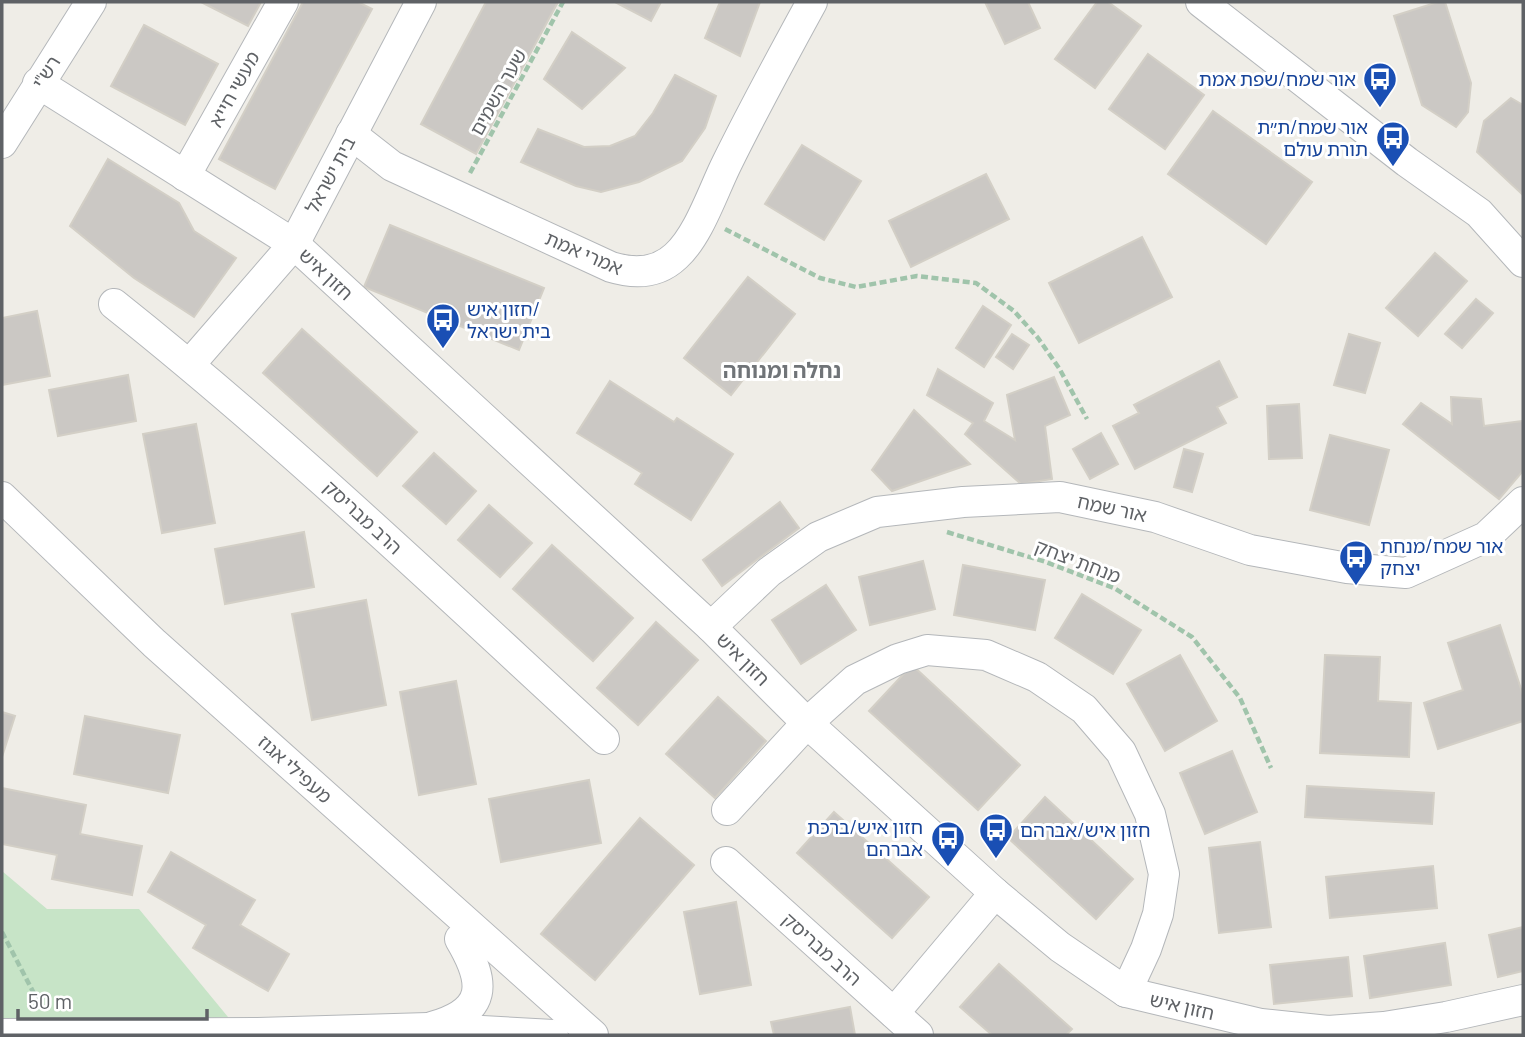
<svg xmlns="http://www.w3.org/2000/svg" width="1525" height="1037" viewBox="0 0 1525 1037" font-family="Barlow,'Noto Sans Hebrew',sans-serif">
  <rect width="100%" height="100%" fill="#efede7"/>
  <!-- green -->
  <path fill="#c7e4c7" d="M2,871L47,909H139L228,1017L2,1032Z"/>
  <!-- building -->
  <g fill="#cbc8c4" stroke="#d3cfc6" stroke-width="2">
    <path d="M201,2H261L248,26Z"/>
    <path d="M303,2H358L372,9L275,189L219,159Z"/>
    <path d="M486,2H558L476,154L421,124Z"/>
    <path d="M615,2H661L651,21Z"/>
    <path d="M720,2H760L740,56L705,38Z"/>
    <path d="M985,2H1028L1040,28L1005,44Z"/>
    <path d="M1097,2H1108L1141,26L1095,88L1055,59Z"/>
    <path d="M1438,2H1445L1471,83L1468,112L1456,127L1422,105L1394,16Z"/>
    <path d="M144,25L218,64L185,125L111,86Z"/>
    <path d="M572,32L625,68L582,109L544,79Z"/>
    <path d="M1148,54L1204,95L1165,149L1109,109Z"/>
    <path d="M675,75L716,96L705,128L682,161L639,182L601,192L576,186L521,162L538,129L584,147L610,146L635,136L653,113Z"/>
    <path d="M1511,98L1523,105V195L1477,152L1484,121Z"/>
    <path d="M1213,111L1312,182L1266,244L1168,174Z"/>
    <path d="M802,145L861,181L824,240L765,204Z"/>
    <path d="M108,159L179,203L194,231L236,258L194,317L134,278L70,226Z"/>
    <path d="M986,174L1009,219L911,267L889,221Z"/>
    <path d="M390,225L544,288L519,350L364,287Z"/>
    <path d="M1142,237L1172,297L1079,343L1049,283Z"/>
    <path d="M1435,253L1467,281L1418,336L1386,308Z"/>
    <path d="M748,277L795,314L731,395L684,358Z"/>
    <path d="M1476,299L1493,313L1462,348L1445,334Z"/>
    <path d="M983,306L1011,325L984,367L956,348Z"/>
    <path d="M37,311L50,376L2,385V318Z"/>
    <path d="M302,329L417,432L377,476L263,373Z"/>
    <path d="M1012,334L1029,345L1013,369L996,357Z"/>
    <path d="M1349,334L1380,343L1365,393L1334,385Z"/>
    <path d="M1219,361L1237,397L1217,407L1226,423L1135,469L1113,426L1139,413L1134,405Z"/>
    <path d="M938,369L993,403L984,421L1015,440L1007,395L1054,377L1070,415L1045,426L1052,479L1021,484L965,434L973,423L927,395Z"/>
    <path d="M128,375L136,421L58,436L49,390Z"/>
    <path d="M610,381L674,422L677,418L733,454L691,520L635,484L642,473L577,433Z"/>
    <path d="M1451,397L1481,399L1484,426L1523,421V471L1499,499L1403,424L1421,403L1452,424Z"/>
    <path d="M1299,404L1302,458L1269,459L1267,406Z"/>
    <path d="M914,410L970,464L892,491L872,470Z"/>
    <path d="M196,424L215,523L162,533L143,434Z"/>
    <path d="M1101,433L1118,464L1090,479L1073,449Z"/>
    <path d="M1330,435L1389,450L1369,525L1310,510Z"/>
    <path d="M1184,449L1203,454L1192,492L1174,487Z"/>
    <path d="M434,453L476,491L446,524L403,486Z"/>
    <path d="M780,502L799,528L722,586L703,560Z"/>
    <path d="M489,505L532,543L500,577L458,540Z"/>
    <path d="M304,532L314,587L225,604L215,549Z"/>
    <path d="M552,545L633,618L593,661L513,589Z"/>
    <path d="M923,561L935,609L870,625L859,577Z"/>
    <path d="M963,565L1045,580L1035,630L954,615Z"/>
    <path d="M826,585L856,630L801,664L772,620Z"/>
    <path d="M1082,594L1141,630L1113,674L1055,638Z"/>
    <path d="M366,600L386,705L312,720L292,614Z"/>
    <path d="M656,622L698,660L638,725L597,688Z"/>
    <path d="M1500,625L1523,695V721L1438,749L1424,703L1463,690L1448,643Z"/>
    <path d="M1180,655L1217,721L1165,751L1127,684Z"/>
    <path d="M1325,655L1380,657L1378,701L1411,703L1409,757L1320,753Z"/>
    <path d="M912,665L1020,765L978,810L869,711Z"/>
    <path d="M456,681L476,784L419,795L400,692Z"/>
    <path d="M718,697L766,741L715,798L666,754Z"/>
    <path d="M2,712L15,716L2,757Z"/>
    <path d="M85,716L180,735L168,793L74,774Z"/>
    <path d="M1232,751L1257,812L1205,834L1180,773Z"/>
    <path d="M589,780L601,843L501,862L489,799Z"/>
    <path d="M1307,786L1434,793L1432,824L1305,817Z"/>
    <path d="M2,788L86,805L80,834L142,846L132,895L52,879L57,855L2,844Z"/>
    <path d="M1045,797L1133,879L1096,919L1008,838Z"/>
    <path d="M834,812L929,897L892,938L797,853Z"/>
    <path d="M640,818L694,865L595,980L541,934Z"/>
    <path d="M1260,842L1271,927L1219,933L1209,848Z"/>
    <path d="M171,852L255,900L240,925L289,954L268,991L193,948L206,925L148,892Z"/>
    <path d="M1433,866L1437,908L1330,918L1326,877Z"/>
    <path d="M736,902L751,985L700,994L684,912Z"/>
    <path d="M1523,927V971L1498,977L1489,935Z"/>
    <path d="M1445,943L1451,985L1370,998L1364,956Z"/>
    <path d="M1348,957L1352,996L1274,1004L1270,965Z"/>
    <path d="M999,964L1072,1029L1066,1035H992L960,1007Z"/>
    <path d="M850,1007L855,1035H774L771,1022Z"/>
  </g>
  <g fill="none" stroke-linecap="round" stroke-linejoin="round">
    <!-- minor casing -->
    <g stroke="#b4b7ba" stroke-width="32">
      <g id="minor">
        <path d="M1201,2L1407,162L1479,213L1523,262"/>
        <path d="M38,83L294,244L711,627L807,723L995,893L1060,947L1126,992L1261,1024L1328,1031L1384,1027L1446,1017L1523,1000"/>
        <path d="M351,134L392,166L611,267C634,274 657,274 676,256C699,235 713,191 727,163C754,108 783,55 812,2"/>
        <path d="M2,143L91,2"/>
        <path d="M185,176L283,2"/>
        <path d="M114,304C285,440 443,591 604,739"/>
        <path d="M190,364L294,244L421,2"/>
        <path d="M2,497L154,643L593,1035"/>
        <path d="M711,627L769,572L818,537L877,512L963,502L1060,497L1155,517L1250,550L1347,568L1406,573L1486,537L1523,502"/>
        <path d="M727,810L807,723L855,680L898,659L927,650L986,655L1037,677L1084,709L1121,752L1150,814L1164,874L1158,914L1146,949L1126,992"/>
        <path d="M726,862L918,1035"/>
        <path d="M894,1013L995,893"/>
        <path d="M432,1027C488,1011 486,983 460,939"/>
        <path d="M2,1034L258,1033L428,1028L553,1035"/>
      </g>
    </g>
    <!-- path -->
    <g stroke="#a0c4ab" stroke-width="4.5" stroke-dasharray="7 3.5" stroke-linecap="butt">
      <path d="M470,173L563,2"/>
      <path d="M725,229L820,278L856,287L917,276L976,283L1014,311L1038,338L1059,368L1087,419"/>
      <path d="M947,532L1046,562L1114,588L1192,637L1240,698L1271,768"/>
      <path d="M2,932L42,1009"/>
    </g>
    <!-- minor -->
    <use href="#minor" stroke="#fff" stroke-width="30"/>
  </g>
  <!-- icons -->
  <defs>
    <g id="bus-pin" transform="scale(1.75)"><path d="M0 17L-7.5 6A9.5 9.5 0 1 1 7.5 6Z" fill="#1a4fb4" stroke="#fff"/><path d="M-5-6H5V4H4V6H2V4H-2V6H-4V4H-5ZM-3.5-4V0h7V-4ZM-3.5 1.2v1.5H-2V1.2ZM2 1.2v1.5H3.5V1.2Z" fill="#fff"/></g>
  </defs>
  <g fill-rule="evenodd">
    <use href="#bus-pin" x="1380" y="79"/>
    <use href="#bus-pin" x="1393" y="138"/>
    <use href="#bus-pin" x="443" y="320"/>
    <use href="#bus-pin" x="1356" y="557"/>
    <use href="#bus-pin" x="996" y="830"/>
    <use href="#bus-pin" x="948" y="838"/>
  </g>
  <g text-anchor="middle" stroke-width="6" stroke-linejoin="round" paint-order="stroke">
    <!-- street labels -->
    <g font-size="19" fill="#5f6266" stroke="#fff">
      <text transform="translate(46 72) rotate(-57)" y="7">רש"י</text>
      <text transform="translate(234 89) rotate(-61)" y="7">מעשי חייא</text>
      <text transform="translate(498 92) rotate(-61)" y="7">שער השמים</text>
      <text transform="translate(330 175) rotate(-62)" y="7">בית ישראל</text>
      <text transform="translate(584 253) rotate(23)" y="7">אמרי אמת</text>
      <text transform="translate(326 274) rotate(43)" y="7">חזון איש</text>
      <text transform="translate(1112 508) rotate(12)" y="7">אור שמח</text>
      <text transform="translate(363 517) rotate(43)" y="7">הרב מבריסק</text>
      <text transform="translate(1078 561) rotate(21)" y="7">מנחת יצחק</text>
      <text transform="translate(743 659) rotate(45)" y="7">חזון איש</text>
      <text transform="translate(295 769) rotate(42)" y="7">מעפילי אגוז</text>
      <text transform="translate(822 949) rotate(42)" y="7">הרב מבריסק</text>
      <text transform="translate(1182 1006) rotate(13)" y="7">חזון איש</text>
    </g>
    <!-- transit labels -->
    <g font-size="19" fill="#164399" stroke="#fff" text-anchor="end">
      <text x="1356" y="86">אור שמח/שפת אמת</text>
      <text x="1368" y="134">אור שמח/ת״ת<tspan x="1368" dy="22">תורת עולם</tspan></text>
      <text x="467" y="316" text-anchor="start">חזון איש/<tspan x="467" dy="22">בית ישראל</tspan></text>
      <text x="1380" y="553" text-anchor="start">אור שמח/מנחת<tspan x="1380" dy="22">יצחק</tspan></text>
      <text x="923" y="834">חזון איש/ברכת<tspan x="923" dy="22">אברהם</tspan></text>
      <text x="1020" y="837" text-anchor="start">חזון איש/אברהם</text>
    </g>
    <!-- neighbourhood labels -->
    <g font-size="21" font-weight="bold" fill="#707478" stroke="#fff">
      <text x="782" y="378">נחלה ומנוחה</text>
    </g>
  </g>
  <!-- border -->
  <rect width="1525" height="1037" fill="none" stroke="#5f6266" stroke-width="7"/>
  <!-- scale -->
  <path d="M18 1009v10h189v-10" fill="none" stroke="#5f6266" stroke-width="3.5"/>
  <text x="28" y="1009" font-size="21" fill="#5f6266" stroke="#ffffff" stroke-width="5" paint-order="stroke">50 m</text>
</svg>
